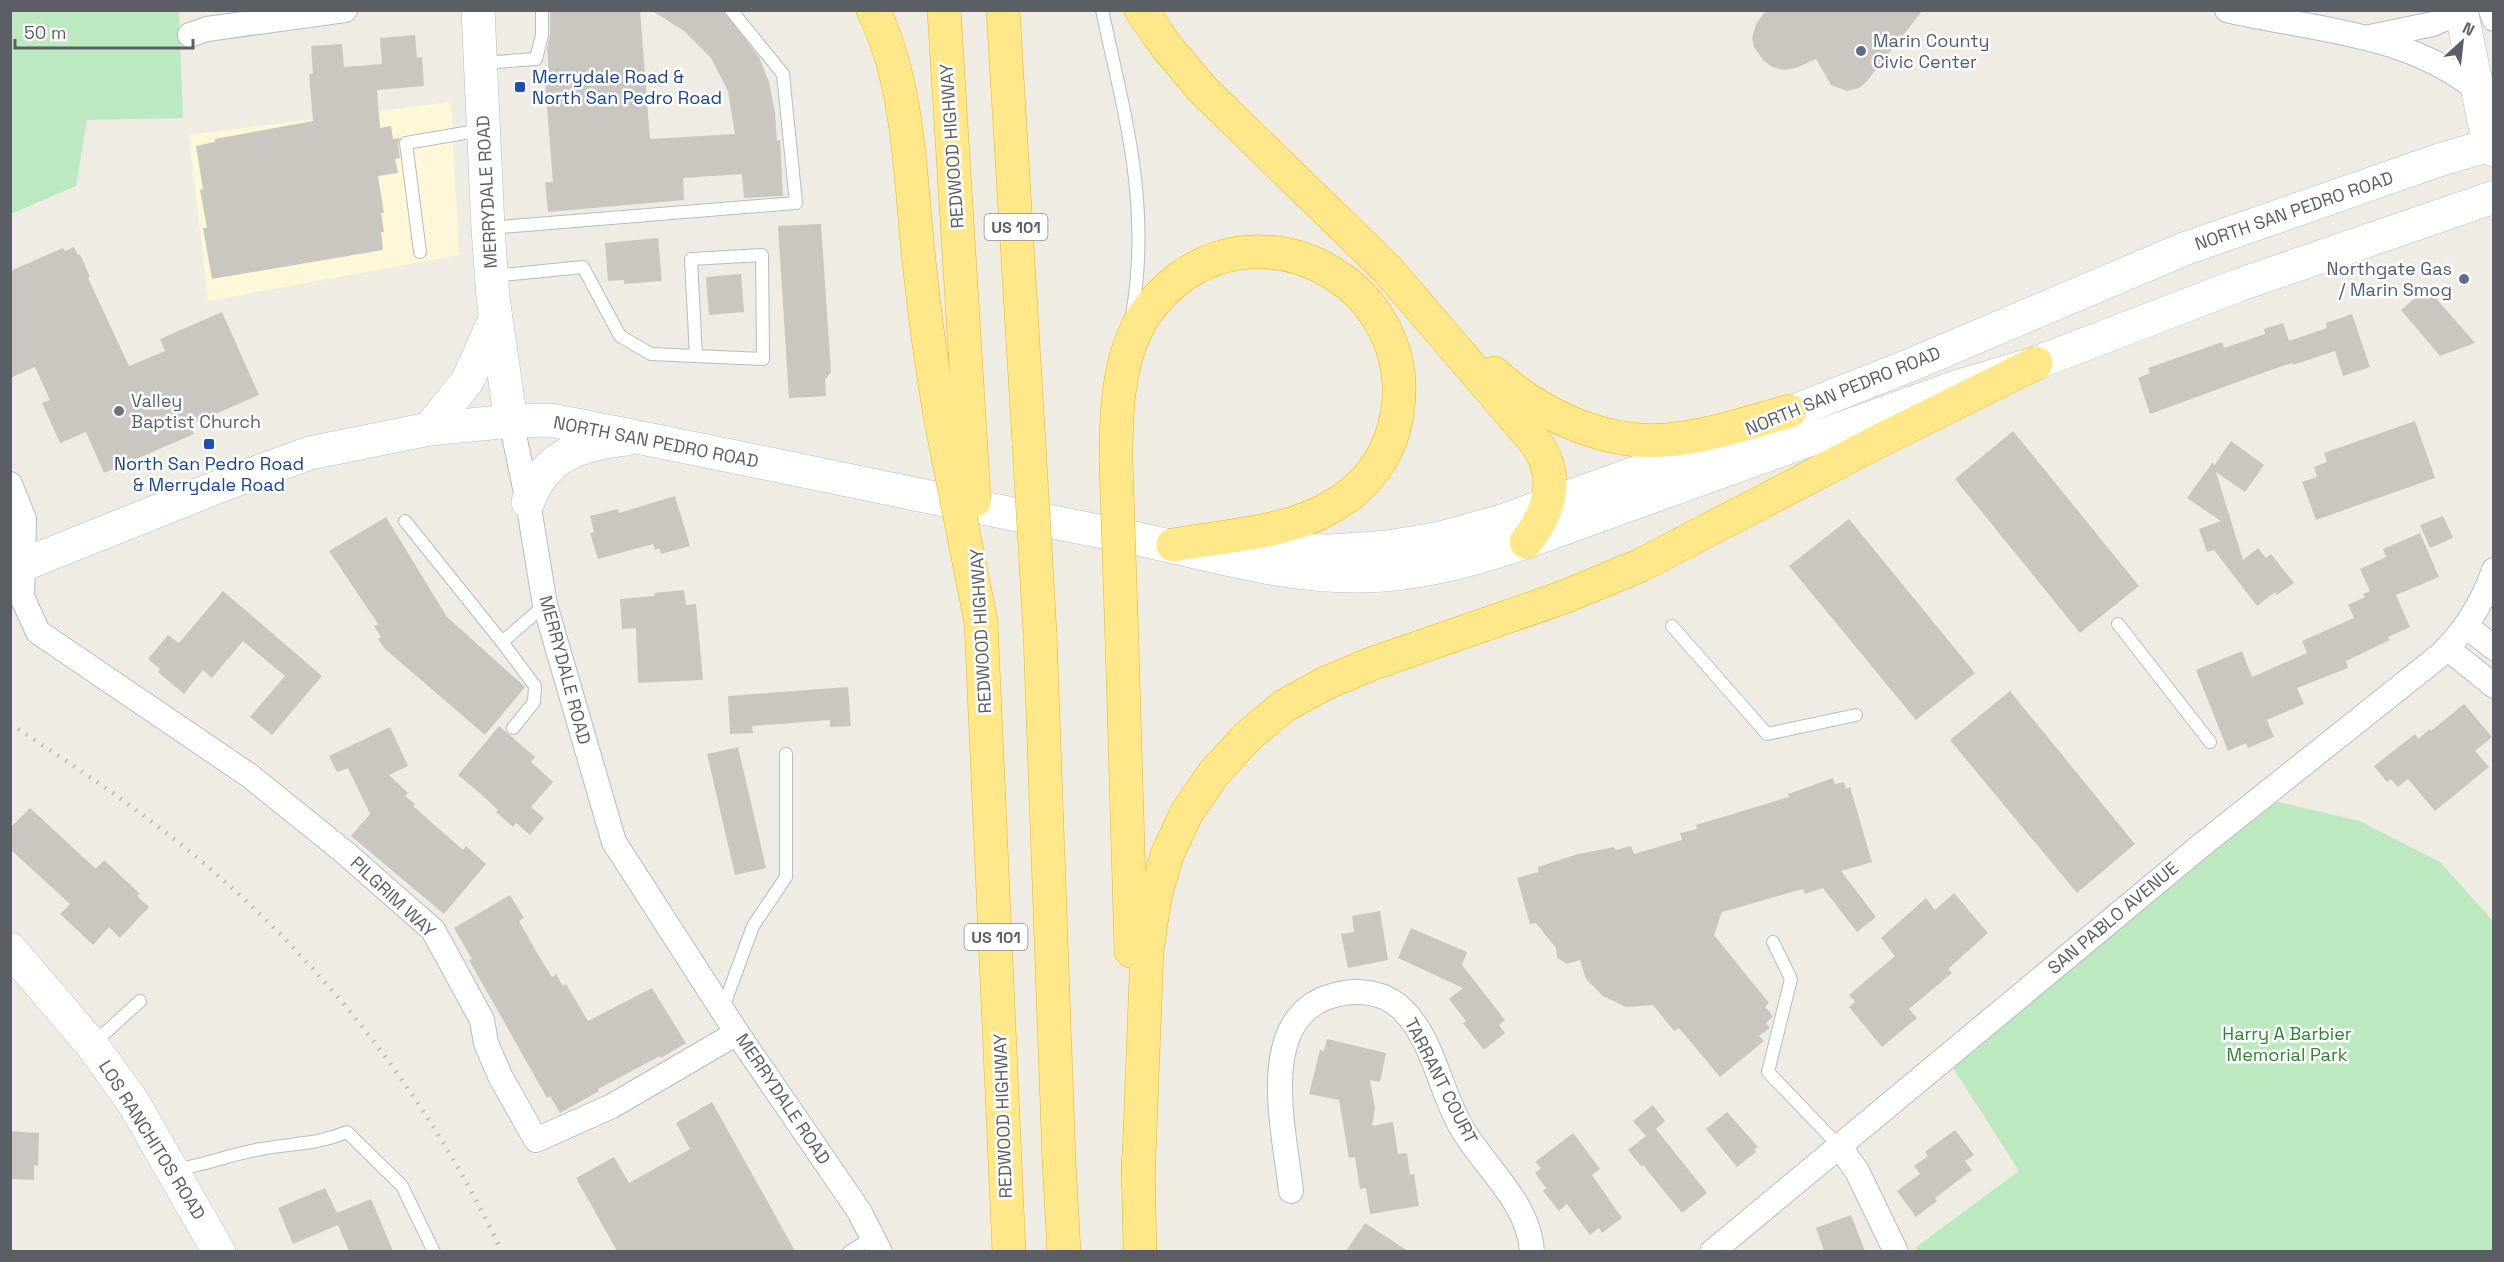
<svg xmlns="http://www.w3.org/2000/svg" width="2504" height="1262" viewBox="0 0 2504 1262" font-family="'Space Grotesk',sans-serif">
  <rect width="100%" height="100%" fill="#efede3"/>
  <!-- commercial -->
  <path fill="#fff8d8" d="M451,102L459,255L208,301L189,135Z"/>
  <!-- green -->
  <g fill="#bde9c0">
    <path d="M11,11H179L183,118L87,120L76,186L11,214Z"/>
    <path d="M2262,798L2360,821L2440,862L2493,921V1251L1918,1252L1916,1247L2019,1171L1946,1057Z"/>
  </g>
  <!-- building -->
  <g fill="#cac7c0">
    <path d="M550,10H640L650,139L735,134L728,91L711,58L684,31L651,10H723L759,57L769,82L775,112L777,141L780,140L783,196L744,198L742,174L683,178L684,200L548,212L545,182H553L545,83H550L547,49L550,35Z"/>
    <path d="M1766,10H1923L1867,81L1859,88L1847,91L1831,85L1816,59L1796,68L1784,70L1772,67L1763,60L1754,47L1752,38L1756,24Z"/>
    <path d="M415,35L417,58L422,57L424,86L377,90L380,128L391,126L393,139L400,138L398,143L400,158L395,159L398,173L378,176L384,213H381L384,232H381L383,250L212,279L203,228H207L200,190L203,189L196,146L215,142V139L313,121L309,74H313L311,46L342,44L344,67L382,64L380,38Z"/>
    <path d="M821,224L831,372L825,380L826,396L789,398L778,226Z"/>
    <path d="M658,238L662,281L624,284V280L608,281L605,243Z"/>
    <path d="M74,247L78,255L80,254L90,277L88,278L129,366L165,351L160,339L222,312L259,395L190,425L194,434L104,473L86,432L60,443L42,403L50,400L35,367L10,378V271L63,248L65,251Z"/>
    <path d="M741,274L744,312L709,315L706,277Z"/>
    <path d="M2427,288L2475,343L2440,356L2401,310Z"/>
    <path d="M2352,314L2370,367L2343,376L2335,351L2293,365L2292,363L2265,372L2150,414L2138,378L2150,373L2148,368L2222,342L2224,348L2265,334L2264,329L2283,323L2289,341L2327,328L2326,323Z"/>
    <path d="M2415,421L2435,478L2316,520L2302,482L2317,477L2314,467L2327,462L2324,453Z"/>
    <path d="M2013,431L2139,586L2080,633L1955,479Z"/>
    <path d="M2231,441L2264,465L2245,492L2216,472L2243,560L2258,548L2266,558L2271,554L2294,583L2277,595L2275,592L2257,606L2214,550L2207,552L2199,529L2221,521L2187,498L2213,462L2214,466Z"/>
    <path d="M675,496L690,546L661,554L659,548L655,550L653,544L598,559L590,533L594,532L590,516L618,509L619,513Z"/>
    <path d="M2443,516L2453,538L2430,548L2420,525Z"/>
    <path d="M386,517L447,617L525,687L485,735L385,649L378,639L381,637L374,626L378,624L329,551Z"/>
    <path d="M1849,519L1975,673L1916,720L1789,566Z"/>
    <path d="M2420,533L2439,577L2396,595L2410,627L2388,637L2390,640L2346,661L2348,668L2297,688L2304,704L2267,720L2274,737L2248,748L2246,743L2228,751L2196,670L2242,651L2252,677L2307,653L2302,641L2354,618L2348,605L2365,597L2363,594L2370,591L2360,569L2386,557L2383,549Z"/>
    <path d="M684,590L686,605L696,604L703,680L638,683L636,628L622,629L620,599L655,596L654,593Z"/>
    <path d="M223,591L322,676L272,735L250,717L285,676L243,641L212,678L203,670L184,694L158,672L160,669L148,659L168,635L179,643Z"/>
    <path d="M848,687L851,726L830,727V720L752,726L753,733L730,734L728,696Z"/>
    <path d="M2010,691L2135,844L2077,893L1950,740Z"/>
    <path d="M2464,704L2492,737L2475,751L2489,767L2435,811L2408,779L2398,787L2391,779L2387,782L2374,766L2415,734L2418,739L2430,729L2431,731Z"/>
    <path d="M499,726L535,757L531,762L553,782L531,807L544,818L530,835L516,823L513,827L496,812L498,810L483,796L458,775Z"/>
    <path d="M390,727L408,766L389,775L408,793L405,796L415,804L413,806L463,850L466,846L486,864L444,914L351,836L370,814L348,768L337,772L329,756Z"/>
    <path d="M738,747L766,868L735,875L707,754Z"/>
    <path d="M1833,778L1835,784L1844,782L1846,789L1850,787L1872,862L1841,871L1876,917L1857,932L1823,888L1805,894L1803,889L1722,912L1714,935L1769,1003L1765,1007L1773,1016L1766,1023L1770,1028L1759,1036L1764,1041L1720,1077L1679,1028L1674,1031L1653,1005L1626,1007L1603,996L1586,979L1580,960L1567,964L1557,958L1556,948L1536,923L1530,924L1517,878L1539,872L1538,867L1578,854L1614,847L1616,850L1631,846L1634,854L1682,840L1680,833L1697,829L1696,825L1789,797L1788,794Z"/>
    <path d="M30,808L96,869L104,860L140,894L137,896L149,907L120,938L109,927L93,945L60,914L70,904L10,849V828Z"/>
    <path d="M1954,893L1988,933L1948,969L1952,973L1909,1009L1917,1018L1882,1047L1849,1007L1855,1002L1849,995L1895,956L1881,938L1926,898L1935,910Z"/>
    <path d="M510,895L524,918L519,921L540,958L552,977L556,974L563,986L566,984L588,1021L652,988L686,1043L661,1058L660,1056L598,1089L599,1091L560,1113L550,1096L547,1098L469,960L472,959L454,928Z"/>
    <path d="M1380,911L1388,960L1348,968L1341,934L1354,932L1352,916Z"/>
    <path d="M1411,928L1467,952L1462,965L1505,1020L1499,1025L1505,1033L1485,1049H1483L1463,1023L1466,1021L1449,999L1463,988L1398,958Z"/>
    <path d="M1327,1039L1386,1053L1380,1082L1370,1080L1375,1108L1372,1126L1393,1122L1398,1154L1407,1153L1410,1175L1414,1174L1419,1206L1370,1214L1366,1188L1360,1189L1355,1157L1349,1158L1339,1100L1309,1094L1320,1050L1324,1051Z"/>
    <path d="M712,1102L795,1251H617L576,1178L614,1157L629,1183L690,1149L676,1123Z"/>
    <path d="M1653,1105L1665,1121L1656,1129L1707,1193L1682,1213L1643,1165L1641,1166L1628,1150L1646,1136L1633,1121Z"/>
    <path d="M1727,1112L1758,1147L1754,1149L1756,1152L1737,1167L1706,1129Z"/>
    <path d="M1955,1130L1974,1155L1965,1161L1972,1170L1935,1198L1937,1201L1916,1217L1897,1191L1920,1174L1914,1166L1928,1156L1925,1152Z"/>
    <path d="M10,1131L39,1133L38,1166L34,1165V1180L10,1179Z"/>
    <path d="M1573,1133L1600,1169L1592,1175L1622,1218L1602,1233L1599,1228L1590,1235L1567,1204L1559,1211L1543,1191L1546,1188L1535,1173L1541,1168L1535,1162Z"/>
    <path d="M325,1188L337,1213L371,1199L393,1251H349L338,1225L293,1244L278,1208Z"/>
    <path d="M1851,1215L1865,1251H1824L1816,1228Z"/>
    <path d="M1365,1223L1408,1251H1346Z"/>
  </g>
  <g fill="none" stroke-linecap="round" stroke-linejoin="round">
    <!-- lane casing -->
    <g stroke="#b8bbc0" stroke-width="14">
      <g id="lane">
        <path d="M1102,10C1125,117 1151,204 1132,315"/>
        <path d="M481,63L536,59L542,35V10"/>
        <path d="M488,228L796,203L783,74L731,10"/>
        <path d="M420,252L406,143L482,130"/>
        <path d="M493,276L583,267L620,336L651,354L763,359L762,255L691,259L696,356"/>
        <path d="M405,521L502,642"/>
        <path d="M2118,624L2210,742"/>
        <path d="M1672,626L1767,734L1856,715"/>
        <path d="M513,728L534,702L535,686L502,642L545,605"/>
        <path d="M1773,942L1791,979L1768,1072L1839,1146"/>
        <path d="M723,1008L753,926L786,877V754"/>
        <path d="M93,1044L140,1001"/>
        <path d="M175,1170C204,1165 232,1154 261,1149C293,1143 316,1145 347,1132L402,1186L434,1252"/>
        <path d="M849,1252L873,1237"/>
      </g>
    </g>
    <!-- street casing -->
    <g stroke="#b8bbc0" stroke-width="26">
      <g id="street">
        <path d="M2227,10C2312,30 2405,32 2476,89"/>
        <path d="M2491,10L2494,19"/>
        <path d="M190,35L207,29L345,10"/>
        <path d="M2370,37L2433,24L2463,10"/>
        <path d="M511,421L528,502L545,605L614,842L737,1033L859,1211L880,1252"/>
        <path d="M10,484L24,519L22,597L38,632L250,776L343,851L433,930L482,1020L486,1043L500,1076L536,1140L612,1106L737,1033"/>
        <path d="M2466,626L2494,648"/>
        <path d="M2447,648L2494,686"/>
        <path d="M1839,1146L1857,1171L1896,1252"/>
        <path d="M1291,1191C1284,1126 1252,1008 1344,993C1365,990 1387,994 1403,1010C1433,1040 1440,1090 1461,1127C1484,1167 1530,1203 1532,1252"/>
        <path d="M1712,1252L2198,848L2439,656C2465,632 2482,604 2494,570"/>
      </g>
    </g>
    <!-- secondary casing -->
    <g stroke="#b8bcc3" stroke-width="34">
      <g id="secondary">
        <path d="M478,10L488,228L493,298L511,421"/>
        <path d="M2461,10L2489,145L2494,150"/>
        <path d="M429,429L468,380L495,319"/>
        <path d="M528,502C544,456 580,444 626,439"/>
        <path d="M1271,550L1332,551L1388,547L1441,538L1502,521L1666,462L1913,364L2184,249L2442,159L2494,144"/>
        <path d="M10,570L225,484L310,453L429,429L511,421L550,420C739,456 926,498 1114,534C1197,550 1275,577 1360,576C1418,576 1472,560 1526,542L1959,386L2036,363L2239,285L2494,197"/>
        <path d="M10,949L92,1045L133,1102L219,1252"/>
      </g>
    </g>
    <!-- highway casing -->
    <g stroke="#f2b400" stroke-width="34">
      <g id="highway">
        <path d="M873,10C907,78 910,167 917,241C923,303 931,365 942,426"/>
        <path d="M944,10L970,432"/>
        <path d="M1003,10L1029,444"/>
        <path d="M1141,10L1166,46L1202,89L1387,269L1537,444C1560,478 1550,512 1526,542"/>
        <path d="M1494,373C1538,414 1605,445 1665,440C1707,437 1750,422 1790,411"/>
        <path d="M1116,462C1116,417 1117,369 1137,328C1146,309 1161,293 1177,280C1276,204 1418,292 1397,414C1391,454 1366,488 1331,507C1287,533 1223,536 1173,545"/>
        <path d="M981,622L1009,1252"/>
        <path d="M1040,633L1059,1161L1064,1252"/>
        <path d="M1122,644L1131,951"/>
        <path d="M1138,1161L1140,1252"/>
        <path d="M1138,1182L1147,950L1155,897L1167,855L1187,812L1214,773L1248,736L1284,706L1326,683L1371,664L1564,597L1641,565L1877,442L2036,363"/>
      </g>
    </g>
    <!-- lane -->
    <use href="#lane" stroke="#fff" stroke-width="12"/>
    <!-- street -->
    <use href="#street" stroke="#fff" stroke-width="24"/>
    <!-- secondary -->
    <use href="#secondary" stroke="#fff" stroke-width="33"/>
    <!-- highway -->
    <use href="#highway" stroke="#ffe88a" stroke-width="33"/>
    <!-- rail -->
    <path stroke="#b5b6b6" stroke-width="4.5" stroke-dasharray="1.5 8" stroke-linecap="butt" d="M10,724C74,765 137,808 195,856C325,964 430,1099 502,1252"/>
    <!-- highway-bridge casing -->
    <g stroke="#f2b400" stroke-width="34" stroke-linecap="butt">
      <g id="highway-bridge">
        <path d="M942,426L981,622"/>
        <path d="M970,432L974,501"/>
        <path d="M1029,444L1040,633"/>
        <path d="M1116,462L1122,644"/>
      </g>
    </g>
    <!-- highway-bridge -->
    <use href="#highway-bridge" stroke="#ffe88a" stroke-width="33"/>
  </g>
  <!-- markers -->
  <g fill="#5c6f8a" stroke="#fff" stroke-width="2">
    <circle cx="1861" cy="51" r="6"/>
    <circle cx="2464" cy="279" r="6"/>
  </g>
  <g fill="#1a4fb4" stroke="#fff" stroke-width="2">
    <rect x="514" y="81" width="12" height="12" rx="3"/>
    <rect x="203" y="438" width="12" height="12" rx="3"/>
  </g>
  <circle fill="#6b7280" stroke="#fff" stroke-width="2" cx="119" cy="411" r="6"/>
  <g text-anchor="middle" stroke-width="5" stroke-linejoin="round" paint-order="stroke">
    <!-- shield labels -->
    <g fill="#fff" stroke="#8c8f93" stroke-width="1.5">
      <rect x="984.5" y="214" width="63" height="26" rx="4.5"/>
      <rect x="964.5" y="924" width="63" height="26" rx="4.5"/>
    </g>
    <g font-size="16" font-weight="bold" fill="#5b5f65">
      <text x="1016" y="233">US 101</text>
      <text x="996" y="943">US 101</text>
    </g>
    <!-- service labels -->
    <g font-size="18" fill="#4e5e75" stroke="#fff" text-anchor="start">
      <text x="1873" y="47">Marin County<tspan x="1873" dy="21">Civic Center</tspan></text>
      <text x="2452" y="275" text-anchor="end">Northgate Gas<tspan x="2452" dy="21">/ Marin Smog</tspan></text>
    </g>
    <!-- transit labels -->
    <g font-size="18" fill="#164399" stroke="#fff" text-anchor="start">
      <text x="532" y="83">Merrydale Road &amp;<tspan x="532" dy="21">North San Pedro Road</tspan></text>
      <text x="209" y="470" text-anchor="middle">North San Pedro Road<tspan x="209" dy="21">&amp; Merrydale Road</tspan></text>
    </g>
    <!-- street labels -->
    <g font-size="18" fill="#5b5f65" stroke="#fff">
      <text transform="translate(952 146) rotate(-94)" y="6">REDWOOD HIGHWAY</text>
      <text transform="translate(487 192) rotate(-93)" y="6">MERRYDALE ROAD</text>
      <text transform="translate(2294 211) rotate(-19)" y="6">NORTH SAN PEDRO ROAD</text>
      <text transform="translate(1843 391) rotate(-22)" y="6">NORTH SAN PEDRO ROAD</text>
      <text transform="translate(656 442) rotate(11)" y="6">NORTH SAN PEDRO ROAD</text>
      <text transform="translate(981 631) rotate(-93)" y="6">REDWOOD HIGHWAY</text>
      <text transform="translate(565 670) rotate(75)" y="6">MERRYDALE ROAD</text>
      <text transform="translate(393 897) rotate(43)" y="6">PILGRIM WAY</text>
      <text transform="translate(2113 918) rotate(-40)" y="6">SAN PABLO AVENUE</text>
      <text transform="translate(1441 1081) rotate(63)" y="6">TARRANT COURT</text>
      <text transform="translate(783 1099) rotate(56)" y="6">MERRYDALE ROAD</text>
      <text transform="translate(1003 1116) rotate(-92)" y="6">REDWOOD HIGHWAY</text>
      <text transform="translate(152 1140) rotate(58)" y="6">LOS RANCHITOS ROAD</text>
    </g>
    <!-- worship labels -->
    <g font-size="18" fill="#5b616d" stroke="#fff" text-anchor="start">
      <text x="131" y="407">Valley<tspan x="131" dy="21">Baptist Church</tspan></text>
    </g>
    <!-- park labels -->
    <g font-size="18" fill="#2d8235" stroke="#fff">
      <text x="2287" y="1040">Harry A Barbier<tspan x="2287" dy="21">Memorial Park</tspan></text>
    </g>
  </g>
  <!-- border -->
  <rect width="2504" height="1262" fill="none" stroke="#5b5f65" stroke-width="24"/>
  <!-- north arrow -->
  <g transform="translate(2462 42) rotate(27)" stroke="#ffffff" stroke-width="4.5" paint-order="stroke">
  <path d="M0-4.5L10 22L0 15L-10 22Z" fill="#5b5f65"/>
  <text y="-9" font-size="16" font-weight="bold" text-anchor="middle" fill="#5b5f65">N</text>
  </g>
  <!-- scale -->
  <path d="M15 39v9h178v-9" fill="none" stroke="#5b5f65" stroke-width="3"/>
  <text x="24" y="39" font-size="18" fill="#5b5f65" stroke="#ffffff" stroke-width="4.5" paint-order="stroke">50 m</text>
</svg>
